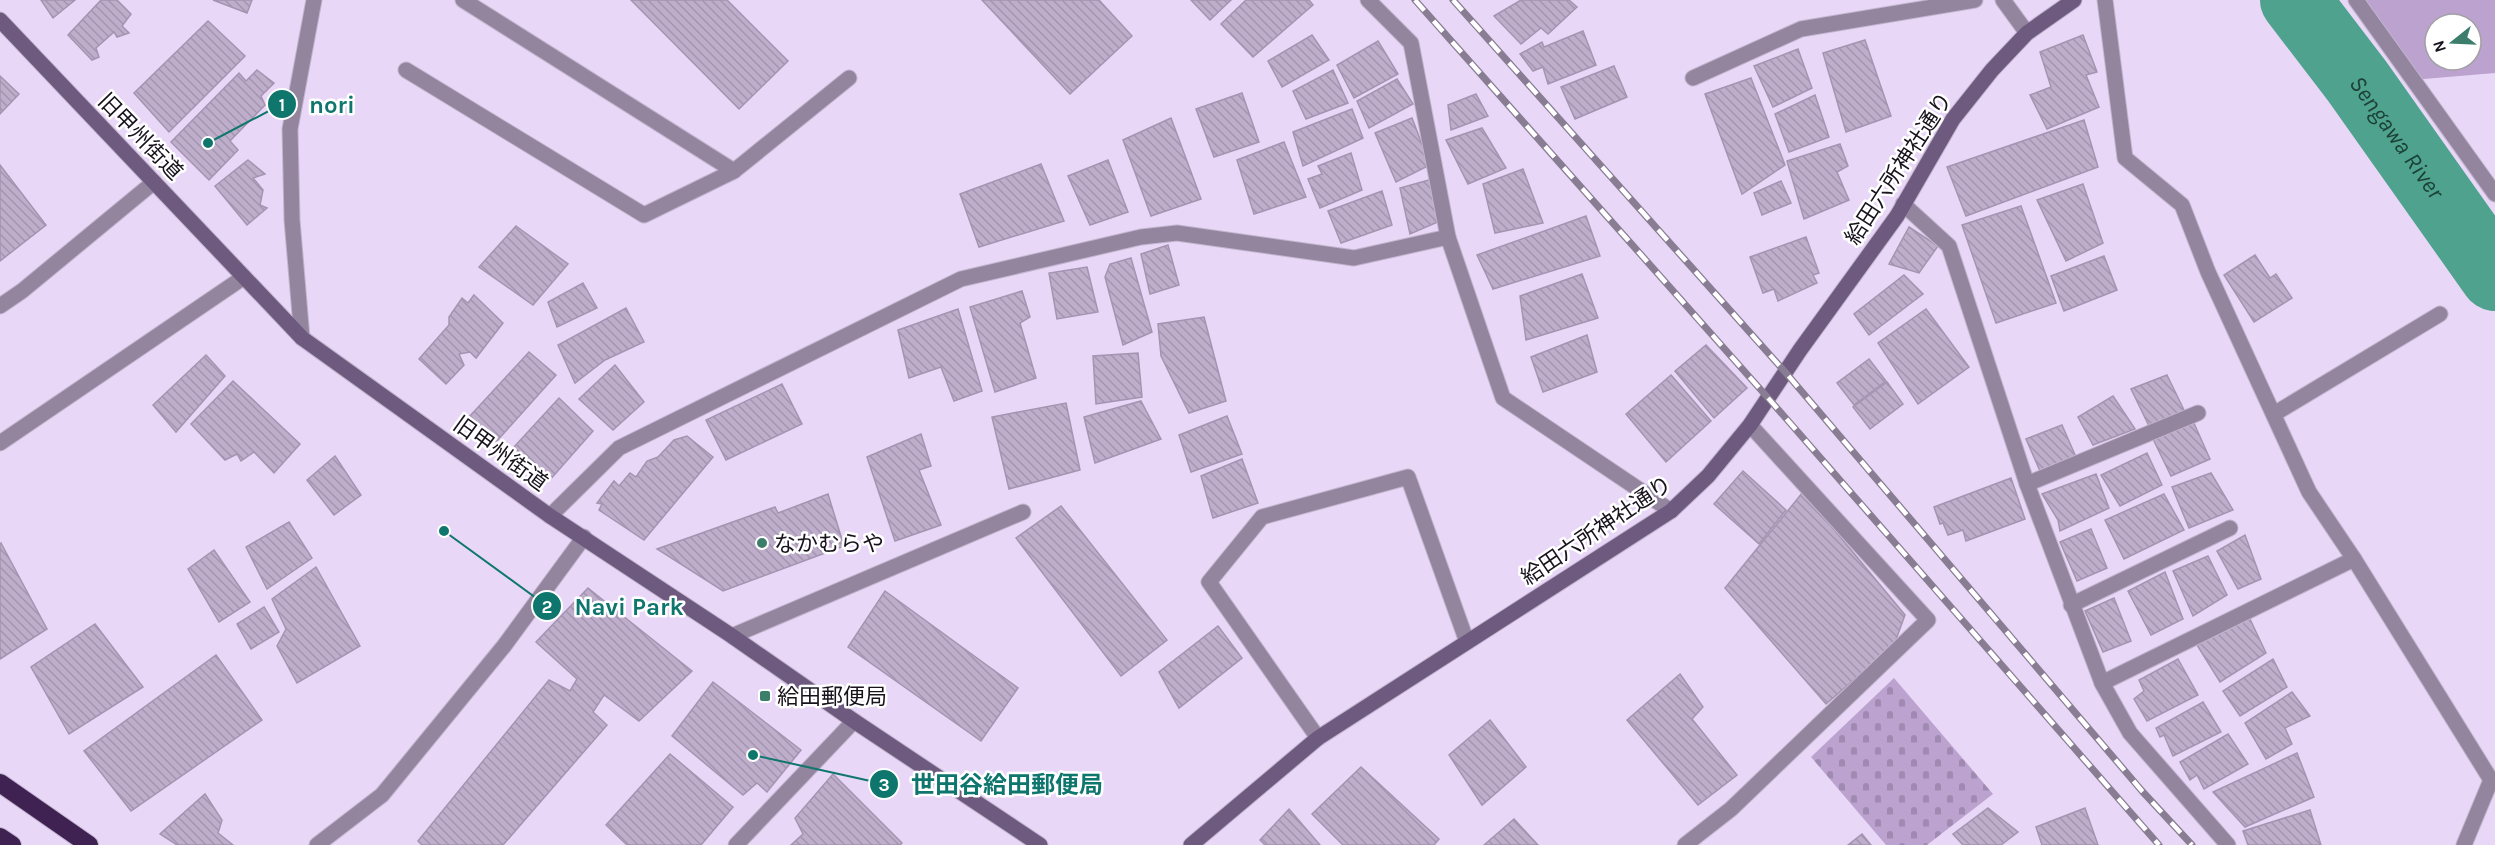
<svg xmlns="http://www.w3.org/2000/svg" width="2495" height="845" viewBox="0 0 2495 845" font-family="Karla,'Noto Sans JP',sans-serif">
  <defs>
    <pattern id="cemetery-stones" width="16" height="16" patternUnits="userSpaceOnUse" patternTransform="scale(1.5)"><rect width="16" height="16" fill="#bba2cf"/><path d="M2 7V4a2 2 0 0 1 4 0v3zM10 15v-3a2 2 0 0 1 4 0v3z" fill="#a08ab1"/></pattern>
    <pattern id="building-back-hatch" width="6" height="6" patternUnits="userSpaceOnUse" patternTransform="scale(1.5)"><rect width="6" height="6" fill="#beaecb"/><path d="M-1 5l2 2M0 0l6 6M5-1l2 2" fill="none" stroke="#a395ae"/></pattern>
  </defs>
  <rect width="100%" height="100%" fill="#e8d7f6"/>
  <!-- cemetery -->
  <path fill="url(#cemetery-stones)" d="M1894,678L1993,794L1927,845H1886L1811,757Z"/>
  <!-- park -->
  <path fill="#bba2cf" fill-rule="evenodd" d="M2361,0H2495V73L2412,80ZM2435,24H2471V60H2435Z"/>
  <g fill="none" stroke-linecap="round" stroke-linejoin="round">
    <!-- river -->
    <path stroke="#4fa38e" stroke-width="70" id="s1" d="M2295,0L2357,81L2495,276"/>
  </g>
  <!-- building -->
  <g fill="url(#building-back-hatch)" stroke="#a494b1" stroke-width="1.5">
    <path d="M41,0H75L53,18Z"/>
    <path d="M101,0H117L131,14L122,26L129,33L117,37L114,32L96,48L99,57L92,60L68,35Z"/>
    <path d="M213,0H252L247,13Z"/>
    <path d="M631,0H727L788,61L739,109Z"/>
    <path d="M982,0H1099L1132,36L1070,94Z"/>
    <path d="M1191,0H1231L1210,20Z"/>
    <path d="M1246,0H1309L1313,5L1253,57L1221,24Z"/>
    <path d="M1521,0H1569L1577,7L1548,34L1541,28L1521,44L1494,16Z"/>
    <path d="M208,21L245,56L169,132L134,93Z"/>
    <path d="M1583,31L1596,65L1548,84L1543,67L1533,71L1520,54L1542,42L1544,47Z"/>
    <path d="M1312,35L1329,60L1282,87L1268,61Z"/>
    <path d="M2083,35L2097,72L2086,75L2099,107L2047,129L2030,95L2051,87L2040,52Z"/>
    <path d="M1865,40L1891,116L1846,132L1823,53Z"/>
    <path d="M1378,41L1398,74L1354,98L1337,65Z"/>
    <path d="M1798,49L1812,88L1773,107L1754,66Z"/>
    <path d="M1614,66L1627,97L1575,119L1561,87Z"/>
    <path d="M257,70L274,83L261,96L265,105L230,141L238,150L209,180L171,142L239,73L246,81Z"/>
    <path d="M1333,70L1348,103L1306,119L1293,91Z"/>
    <path d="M0,76L19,94L0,114Z"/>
    <path d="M1751,78L1785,165L1742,194L1705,94Z"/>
    <path d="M1397,79L1413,104L1369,128L1357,101Z"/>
    <path d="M1242,93L1259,142L1214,157L1196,109Z"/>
    <path d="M1476,94L1488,116L1451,130L1448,105Z"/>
    <path d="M1815,95L1829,137L1789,152L1775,114Z"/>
    <path d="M1352,109L1363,138L1303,166L1293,132Z"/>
    <path d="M1171,118L1201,199L1151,216L1123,140Z"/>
    <path d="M1412,118L1430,165L1396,182L1375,133Z"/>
    <path d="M2084,120L2098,167L1966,216L1947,167Z"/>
    <path d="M1482,128L1506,168L1468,184L1446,140Z"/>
    <path d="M1284,142L1306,197L1254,214L1237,160Z"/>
    <path d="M1840,144L1848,166L1837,172L1849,200L1804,219L1787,161Z"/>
    <path d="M1351,153L1362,190L1320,208L1308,179L1322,174L1318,166Z"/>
    <path d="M248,160L265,174L253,178L263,190L260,205L267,208L247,225L215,186Z"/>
    <path d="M1108,160L1128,212L1090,225L1068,176Z"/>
    <path d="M1041,164L1064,221L979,247L960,194Z"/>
    <path d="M0,165L46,225L0,261Z"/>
    <path d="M1523,169L1543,223L1495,233L1483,184Z"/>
    <path d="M1436,178L1440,221L1410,234L1400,188Z"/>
    <path d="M1781,181L1791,203L1762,215L1754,193Z"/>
    <path d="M2083,184L2103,243L2066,261L2037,200Z"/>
    <path d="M1382,191L1392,225L1341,243L1328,211Z"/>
    <path d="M2021,206L2056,303L1996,323L1962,225Z"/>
    <path d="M1586,216L1600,256L1493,289L1477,255Z"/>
    <path d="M516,226L568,264L533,305L479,267Z"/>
    <path d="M1909,227L1938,246L1919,273L1889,264Z"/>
    <path d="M1806,237L1819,273L1813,275L1817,283L1778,301L1774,289L1763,293L1750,257Z"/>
    <path d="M1168,245L1179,285L1150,294L1141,254Z"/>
    <path d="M2255,255L2270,278L2276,274L2292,298L2254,322L2224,275Z"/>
    <path d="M2104,256L2117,290L2064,311L2051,276Z"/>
    <path d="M1131,258L1152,332L1123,345L1105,277L1110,264Z"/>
    <path d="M1087,267L1098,312L1057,319L1049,273Z"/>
    <path d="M1582,274L1598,318L1526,340L1520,296Z"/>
    <path d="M1904,275L1923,294L1869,335L1854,314Z"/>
    <path d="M583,283L597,308L557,327L548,302Z"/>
    <path d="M1022,291L1030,317L1020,323L1036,378L995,392L970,307Z"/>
    <path d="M474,295L503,323L476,358L470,352L459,354L464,365L446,384L419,359L449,325V317L462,298L468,303Z"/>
    <path d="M626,308L644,342L605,360L575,383L558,345Z"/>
    <path d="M958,309L982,391L954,401L941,367L909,378L898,330Z"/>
    <path d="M1926,309L1969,367L1918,404L1878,343Z"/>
    <path d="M1204,317L1226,401L1189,413L1161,356L1158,324Z"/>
    <path d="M1587,335L1597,372L1543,392L1531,357Z"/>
    <path d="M1706,345L1747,388L1714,418L1675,371Z"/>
    <path d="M529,352L556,375L496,442L469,417Z"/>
    <path d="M1138,353L1142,397L1096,404L1093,356Z"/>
    <path d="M206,355L225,376L176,432L153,405Z"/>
    <path d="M1869,359L1886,381L1854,405L1837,383Z"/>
    <path d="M615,365L644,402L613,430L579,399Z"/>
    <path d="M1671,375L1711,421L1666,462L1626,414Z"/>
    <path d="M2167,375L2185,412L2149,426L2131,389Z"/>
    <path d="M233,381L300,444L274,473L254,452L241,461L237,454L225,460L191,424Z"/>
    <path d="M1887,382L1903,404L1870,429L1853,407Z"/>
    <path d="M782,384L802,424L726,460L706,420Z"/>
    <path d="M2113,396L2135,429L2093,445L2078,417Z"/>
    <path d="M559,398L593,431L549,481L514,447Z"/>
    <path d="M1141,401L1161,439L1095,463L1084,417Z"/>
    <path d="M1066,403L1080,470L1009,489L992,417Z"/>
    <path d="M1227,416L1242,454L1191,472L1179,435Z"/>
    <path d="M2193,421L2210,459L2171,476L2152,437Z"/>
    <path d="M2062,425L2076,457L2040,471L2026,439Z"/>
    <path d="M921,434L931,466L919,470L941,525L895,541L867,457Z"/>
    <path d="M687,436L713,457L644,540L599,510L602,504L597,503L614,481L619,486L630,473L636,477L647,461L658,457L674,440Z"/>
    <path d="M2147,453L2162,485L2120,506L2101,475Z"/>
    <path d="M335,456L361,495L334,515L307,480Z"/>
    <path d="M1242,459L1258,503L1213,518L1201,476Z"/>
    <path d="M1743,471L1786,510L1759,544L1714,504Z"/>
    <path d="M2211,473L2233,510L2189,528L2172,487Z"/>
    <path d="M2096,474L2109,508L2060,531L2058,520L2042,494Z"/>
    <path d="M2011,478L2025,519L1966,541L1963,530L1948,535L1943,523L1940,524L1934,507Z"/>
    <path d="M1803,492L1905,615L1894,645L1826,704L1725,588Z"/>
    <path d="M828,494L844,546L723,591L657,549L775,507L778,513Z"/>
    <path d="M2164,494L2184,530L2124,559L2105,520Z"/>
    <path d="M1061,506L1167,640L1121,676L1016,538Z"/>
    <path d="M289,522L312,558L267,589L246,547Z"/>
    <path d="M2091,529L2107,568L2077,581L2060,542Z"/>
    <path d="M2245,535L2261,579L2238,589L2217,551Z"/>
    <path d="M1,543L47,629L0,659V544Z"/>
    <path d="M214,550L250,602L219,622L188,569Z"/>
    <path d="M2208,556L2227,595L2193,616L2173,571Z"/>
    <path d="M316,567L360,646L297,683L277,646L286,629L272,599Z"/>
    <path d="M2165,572L2183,619L2151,635L2128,591Z"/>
    <path d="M588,588L692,671L639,721L604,695L593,712L607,725L503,845H422L418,841L549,680L570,691L577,679L536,642Z"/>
    <path d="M885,591L1018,688L981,741L848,647Z"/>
    <path d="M2114,598L2131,641L2103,652L2085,611Z"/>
    <path d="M264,607L279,632L251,649L237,624Z"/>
    <path d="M2249,617L2266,653L2220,682L2197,645Z"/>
    <path d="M95,624L143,687L69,734L31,667Z"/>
    <path d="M1218,626L1242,658L1179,708L1159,672Z"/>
    <path d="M216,655L262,720L131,811L84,751Z"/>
    <path d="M2178,659L2198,695L2147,721L2134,699L2144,691L2139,680Z"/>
    <path d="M2273,659L2287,687L2240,716L2223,691Z"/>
    <path d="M1680,674L1703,707L1692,719L1737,775L1698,805L1627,720Z"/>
    <path d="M713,682L801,750L767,792L757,783L743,795L672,736Z"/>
    <path d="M2292,692L2310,716L2285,728L2292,744L2266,759L2245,723Z"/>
    <path d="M2203,702L2221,732L2173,756L2164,735L2160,737L2156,728Z"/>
    <path d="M1490,720L1526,767L1482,805L1449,755Z"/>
    <path d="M2228,734L2248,764L2204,789L2197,775L2190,780L2180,762Z"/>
    <path d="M2297,753L2314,797L2245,827L2213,792Z"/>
    <path d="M670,754L733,807L701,845H627L606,825Z"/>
    <path d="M1361,767L1439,839L1434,845H1343L1312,814Z"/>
    <path d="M833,774L902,843L900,845H791L803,834L795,818Z"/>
    <path d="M205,794L222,820L218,833L233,845H177L160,834Z"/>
    <path d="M1988,808L2018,832L2001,845H1963L1953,834Z"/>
    <path d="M2085,808L2098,845H2042L2036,827Z"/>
    <path d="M1289,809L1320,845H1265L1260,840Z"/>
    <path d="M2310,810L2321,845H2248L2243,831Z"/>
    <path d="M1514,819L1538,845H1484Z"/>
    <path d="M1862,834L1871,845H1848Z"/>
  </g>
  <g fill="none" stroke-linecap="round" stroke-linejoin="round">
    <!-- lane casing -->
    <g stroke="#c2b4cf" stroke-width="17">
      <g id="lane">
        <path d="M2105,0L2125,158L2182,205L2208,272L2309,492L2354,559L2491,780L2464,845"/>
        <path d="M406,70L644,215L734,171L849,78"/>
        <path d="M1693,78L1801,29L1975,0"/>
        <path d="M1903,204L1949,246L2027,484L2102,683L2130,733L2228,845"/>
        <path d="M0,306L22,291L154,182"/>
        <path d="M2274,414L2440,314"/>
        <path d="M2027,484L2198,413"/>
        <path d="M2071,605L2230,528"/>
        <path d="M732,636L1023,512"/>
        <path d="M2102,683L2354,559"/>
        <path d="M1318,738L1209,582L1262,517L1408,477L1467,642"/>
      </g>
    </g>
    <!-- street casing -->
    <g stroke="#c2b4cf" stroke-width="17">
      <g id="street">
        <path d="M463,0L734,171"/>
        <path d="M1368,0L1411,43L1448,237L1503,398L1671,511"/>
        <path d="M2003,0L2027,33"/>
        <path d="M2356,0L2495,194"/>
        <path d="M302,338L292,220L290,129L314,0"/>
        <path d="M0,443L244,277"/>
        <path d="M550,516L619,448L961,279L1141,237L1177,233L1354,258L1448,237"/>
        <path d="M317,845L382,795L504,646L584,537"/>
        <path d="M736,845L854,721"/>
        <path d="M1685,845L1731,809L1928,620L1750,425"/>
      </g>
    </g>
    <!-- secondary casing -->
    <g stroke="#c2b4cf" stroke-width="17">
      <g id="secondary">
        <path d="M0,20L302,338L550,516L732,636L854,721L1040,845"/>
        <path d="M1191,845L1318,738L1671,511L1708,476L1750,425L1800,350L1897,216L1953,119L1992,70L2027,33L2074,0"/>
      </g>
    </g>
    <!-- highway casing -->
    <g stroke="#c2b4cf" stroke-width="20">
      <g id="highway">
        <path d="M0,783L89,845"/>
        <path d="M0,837L12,845"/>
      </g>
    </g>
    <!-- lane -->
    <use href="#lane" stroke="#93859e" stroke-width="15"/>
    <!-- street -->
    <use href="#street" stroke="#93859e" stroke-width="15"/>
    <!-- secondary -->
    <use href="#secondary" stroke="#6e5a7e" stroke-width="15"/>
    <!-- highway -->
    <use href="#highway" stroke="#3f2252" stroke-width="18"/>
    <!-- rail casing -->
    <g stroke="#887d92" stroke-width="7">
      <g id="rail">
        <path d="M1415,0L1769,399L2159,845"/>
        <path d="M1453,0L1786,373L2142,791L2192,845"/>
      </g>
    </g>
    <!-- rail -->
    <use href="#rail" stroke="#fff" stroke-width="4.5" stroke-dasharray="14" stroke-linecap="butt"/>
  </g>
  <!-- markers -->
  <g fill="#3c7d6c" stroke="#fff" stroke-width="2">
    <circle cx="762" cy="543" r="6"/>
    <rect x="759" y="690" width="12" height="12" rx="3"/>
  </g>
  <g text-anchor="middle" stroke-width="5" stroke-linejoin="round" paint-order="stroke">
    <!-- street labels -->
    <g font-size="22" fill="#17121c" stroke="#fff">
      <text transform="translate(141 136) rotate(46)" y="8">旧甲州街道</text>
      <text transform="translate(1898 168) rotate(-57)" y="8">給田六所神社通り</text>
      <text transform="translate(501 453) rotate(36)" y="8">旧甲州街道</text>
      <text transform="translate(1596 530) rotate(-34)" y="8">給田六所神社通り</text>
    </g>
    <!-- poi labels -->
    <g font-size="22" fill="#17121c" stroke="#fff" text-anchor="start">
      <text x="774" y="551">なかむらや</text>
      <text x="777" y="704">給田郵便局</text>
    </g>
    <!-- water labels -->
    <g font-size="24" font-style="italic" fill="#1c4238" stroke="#fff">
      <text dy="8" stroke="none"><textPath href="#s1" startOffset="171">Sengawa River</textPath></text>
    </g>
  </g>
  <!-- callouts -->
  <path fill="none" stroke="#0f766e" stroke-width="2" d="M208 143L282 104M444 531L547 606M753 755L884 784"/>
  <g fill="#0f766e" stroke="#fff" stroke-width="2">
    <circle cx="208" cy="143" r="6"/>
    <circle cx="444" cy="531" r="6"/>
    <circle cx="753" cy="755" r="6"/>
    <circle cx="282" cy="104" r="15"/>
    <circle cx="547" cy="606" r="15"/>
    <circle cx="884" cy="784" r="15"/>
  </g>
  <g font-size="18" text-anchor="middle" font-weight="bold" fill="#fff">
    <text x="282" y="111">1</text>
    <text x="547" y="613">2</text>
    <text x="884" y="791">3</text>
  </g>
  <g font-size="24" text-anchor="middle" font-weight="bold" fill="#0f766e" stroke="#fff" stroke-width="5" stroke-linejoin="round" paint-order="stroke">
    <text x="332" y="113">nori</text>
    <text x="629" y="615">Navi Park</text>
    <text x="1007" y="793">世田谷給田郵便局</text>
  </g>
  <!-- north arrow -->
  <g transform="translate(2453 42) rotate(252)"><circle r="28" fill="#ffffff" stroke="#a2a0a4" stroke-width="1.5"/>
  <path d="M0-4.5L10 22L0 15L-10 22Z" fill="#3c7d6c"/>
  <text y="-9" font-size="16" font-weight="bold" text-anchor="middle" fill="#17121c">N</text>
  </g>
</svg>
